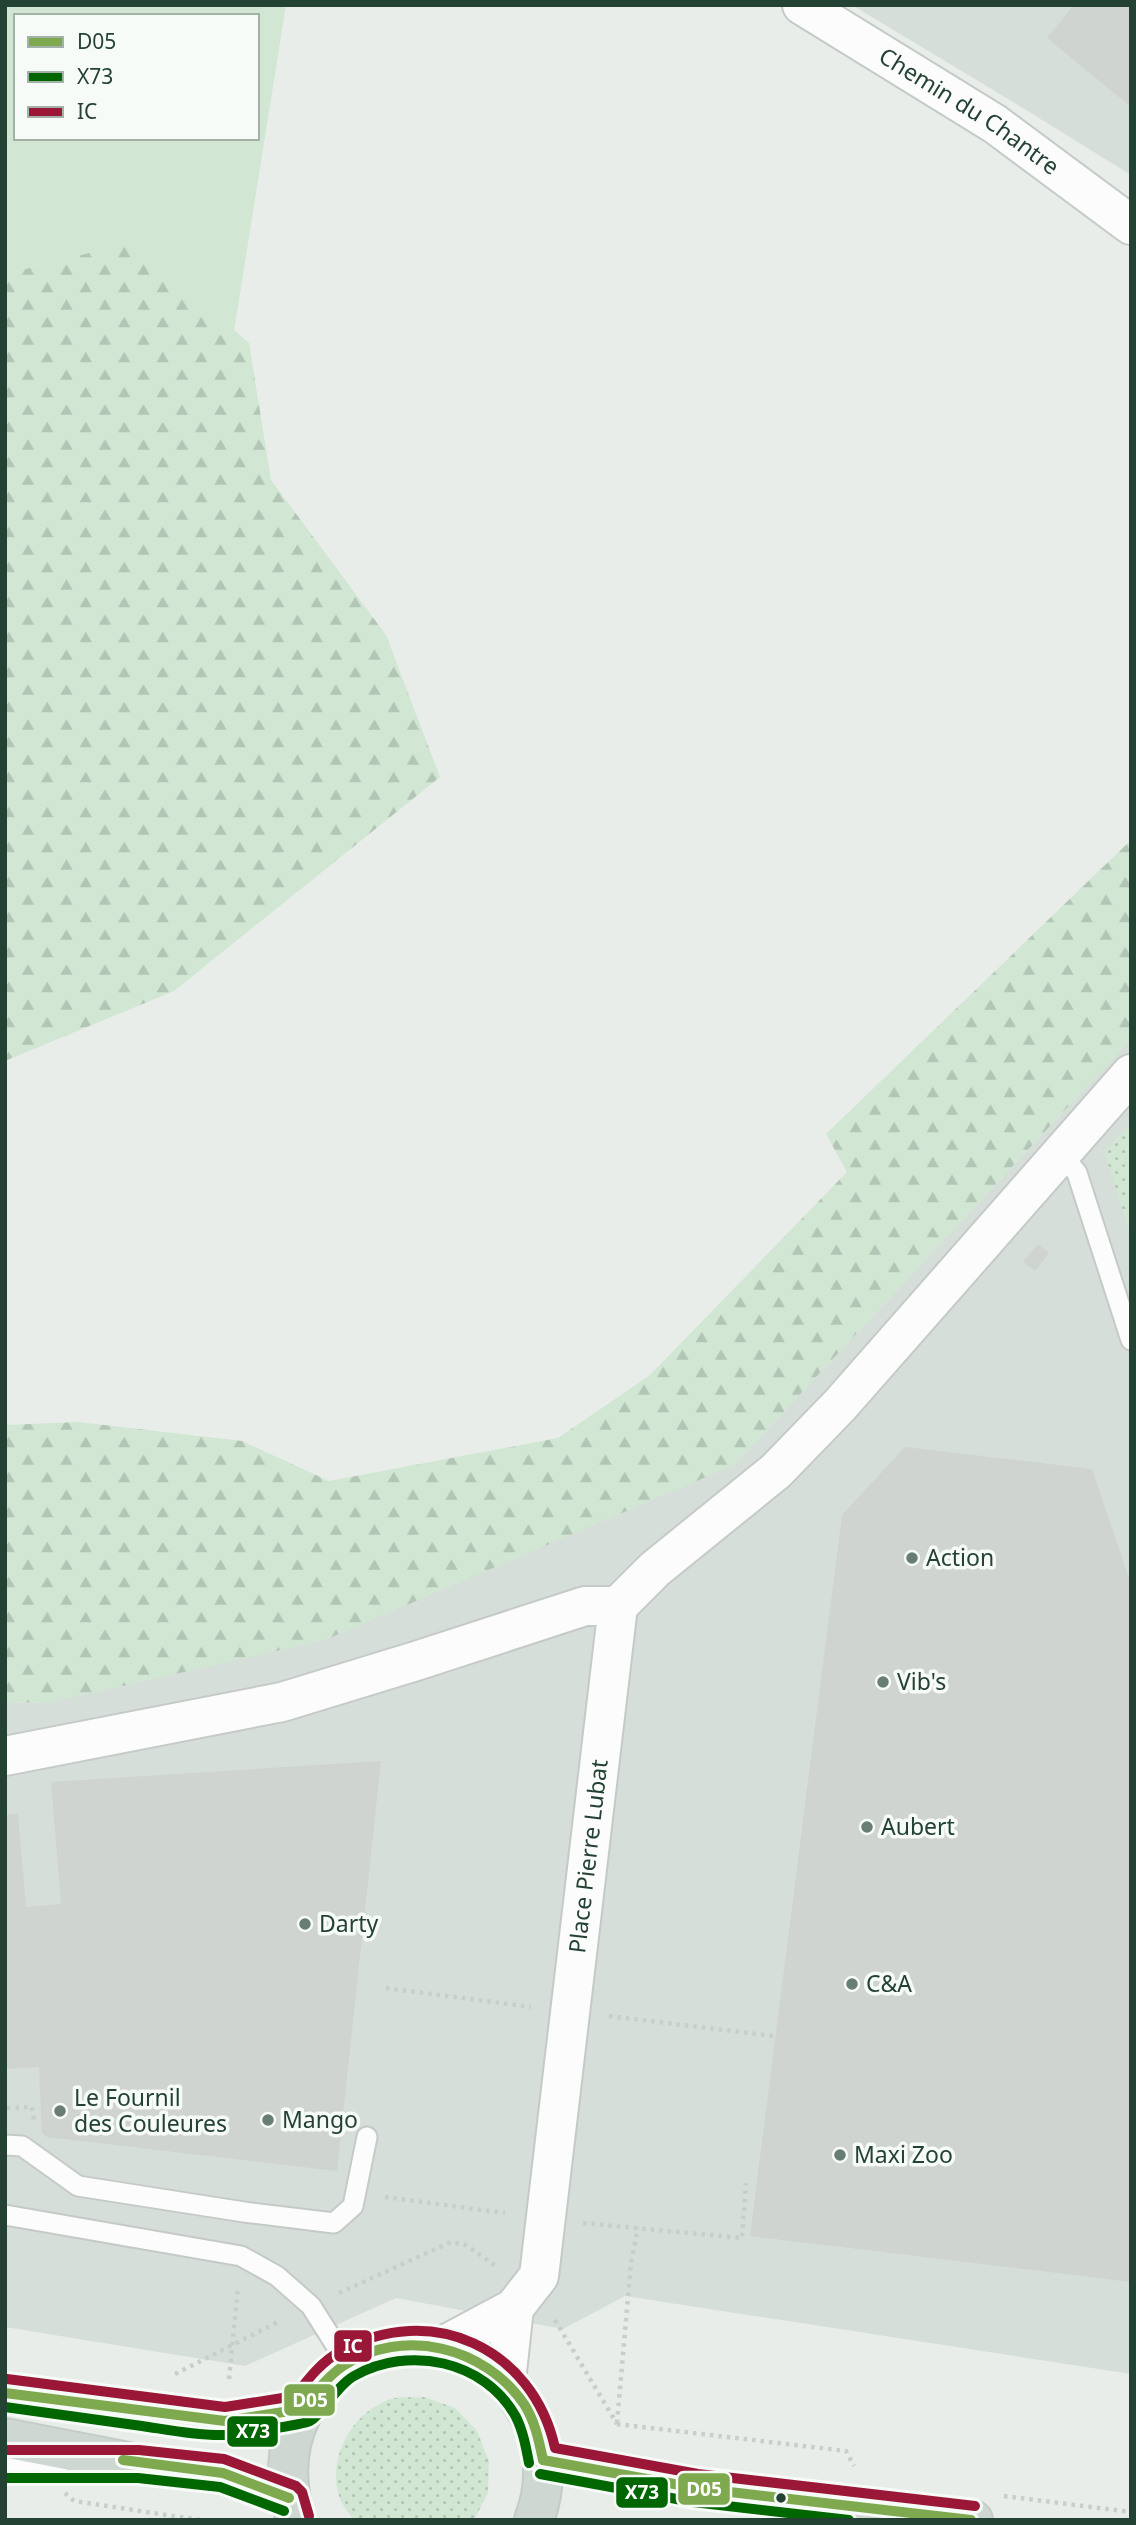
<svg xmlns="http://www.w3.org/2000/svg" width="1136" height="2525" viewBox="0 0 1136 2525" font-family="'Noto Sans',sans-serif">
  <defs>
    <pattern id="grass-dots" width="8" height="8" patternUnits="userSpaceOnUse" patternTransform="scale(1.75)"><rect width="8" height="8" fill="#d1e6d3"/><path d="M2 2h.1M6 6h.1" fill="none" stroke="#b3c6b6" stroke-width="1.8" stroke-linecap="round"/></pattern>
    <pattern id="forest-firs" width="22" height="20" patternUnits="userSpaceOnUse" patternTransform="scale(1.75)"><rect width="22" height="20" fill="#d1e6d3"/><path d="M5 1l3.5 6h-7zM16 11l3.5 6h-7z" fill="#b3c6b6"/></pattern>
  </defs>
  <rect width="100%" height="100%" fill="#e8edea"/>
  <!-- built -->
  <g fill="#d6ded9">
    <path d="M852,5H1131V175L1018,105Z"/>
    <path d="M1131,1039V2374L625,2296L563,2329L396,2298L245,2366L5,2327V1702L47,1703L734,1465Z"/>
  </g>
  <!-- grass -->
  <g fill="url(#grass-dots)">
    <path d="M1131,1123V1237L1104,1152Z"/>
    <path d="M424,2397L455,2408L477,2431L489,2461L488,2493L474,2520H354C350,2514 344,2508 341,2501C325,2461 351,2412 391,2399C401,2396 414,2398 424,2397Z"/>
  </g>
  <!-- forest -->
  <g fill="url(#forest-firs)">
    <path d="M132,242L249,343L271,480L386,635L440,777L174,991L5,1061V274Z"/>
    <path d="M1131,840V1039L734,1465L325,1640L47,1703L5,1702V1425L78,1422L242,1441L329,1481L558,1438L650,1375L847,1172L826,1134Z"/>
  </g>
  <!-- garden -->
  <path fill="#d1e6d3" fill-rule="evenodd" d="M5,5H286L234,331L132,242L5,274ZM16,16H257V138H16Z"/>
  <!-- building -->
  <g fill="#cfd4d1">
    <path d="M1074,5H1131V107L1047,38Z"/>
    <path d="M1038,1244L1049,1253L1035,1271L1023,1262Z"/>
    <path d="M905,1447L1092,1469L1131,1584V2282L750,2236L842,1515Z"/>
    <path d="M381,1761L337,2171L47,2137L42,2133L39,2067L5,2069V1815L18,1814L26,1907L61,1904L51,1782Z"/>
  </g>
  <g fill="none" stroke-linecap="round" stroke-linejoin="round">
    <!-- lane casing -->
    <g stroke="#c5cac7" stroke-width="23">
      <g id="lane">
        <path d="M1061,1153L1077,1173L1131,1340"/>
        <path d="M5,2145L22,2146L78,2186L244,2212L334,2223L353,2206L367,2137"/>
        <path d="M5,2215L241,2256L277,2276L311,2306L347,2363"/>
        <path d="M5,2464H60"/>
      </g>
    </g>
    <!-- street casing -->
    <g stroke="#c5cac7" stroke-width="42">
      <g id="street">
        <path d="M618,1606L655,1569L776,1471L840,1405L1131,1074"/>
        <path d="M5,1756L282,1702L416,1661L585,1606H618"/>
        <path id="s1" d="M441,2347L514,2308L539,2276L618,1606"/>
        <path d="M506,2381L514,2308"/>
      </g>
    </g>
    <!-- secondary casing -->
    <g stroke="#c3cbc7" stroke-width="42">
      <g id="secondary">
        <path id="s2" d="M802,5L995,124L1131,225"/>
      </g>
    </g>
    <!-- primary casing -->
    <g stroke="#c3ccc7" stroke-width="42">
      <g id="primary">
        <path d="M5,2393L164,2415L225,2421L303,2409"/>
        <path d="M5,2438L139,2464L223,2473L289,2498"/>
        <path d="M543,2460L696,2488L973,2520"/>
        <path d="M296,2520C245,2356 461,2277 530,2417C546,2450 547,2486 534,2520"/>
      </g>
    </g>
    <!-- path -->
    <g stroke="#c7cfca" stroke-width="4.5" stroke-dasharray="3.5 5" stroke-linecap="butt">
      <path d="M386,1988L531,2007"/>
      <path d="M609,2016L773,2036"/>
      <path d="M7,2108L32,2107L34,2120"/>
      <path d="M385,2197L505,2213"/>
      <path d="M583,2223L742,2238L746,2183"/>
      <path d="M339,2293L451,2242L466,2245L497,2267"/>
      <path d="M555,2320L617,2424"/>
      <path d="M175,2374L280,2321"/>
      <path d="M229,2379L238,2287"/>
      <path d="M617,2423L631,2263L638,2228"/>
      <path d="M617,2424L846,2451L854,2466"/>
      <path d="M65,2493L74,2501L200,2520"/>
      <path d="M1004,2496L1131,2512"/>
    </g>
    <!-- lane -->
    <use href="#lane" stroke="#fcfcfc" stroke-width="19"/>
    <!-- street -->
    <use href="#street" stroke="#fcfcfc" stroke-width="38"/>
    <!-- secondary -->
    <use href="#secondary" stroke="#fcfcfc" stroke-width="38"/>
    <!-- primary -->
    <use href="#primary" stroke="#cfd7d3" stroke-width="38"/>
    <!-- bus-1 casing -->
    <g stroke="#f7fbf8" stroke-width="16">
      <g id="bus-1">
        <path d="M5,2393L225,2421L303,2409C315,2393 327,2377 343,2366C403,2326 485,2347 524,2404C535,2421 539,2441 543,2460"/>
        <path d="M123,2460L223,2473L289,2498"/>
        <path d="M543,2460L696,2488L971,2520"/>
      </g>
    </g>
    <!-- bus-2 casing -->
    <g stroke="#f7fbf8" stroke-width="16">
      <g id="bus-2">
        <path d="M5,2407C51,2413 96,2420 142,2426C169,2430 199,2436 226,2435C238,2434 302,2425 310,2421C324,2413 335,2387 354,2376C408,2345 485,2360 516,2417C523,2431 526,2447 529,2463"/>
        <path d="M540,2474L693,2502L849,2520"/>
        <path d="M5,2478H138L220,2487L284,2511"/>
      </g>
    </g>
    <!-- bus-3 casing -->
    <g stroke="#f7fbf8" stroke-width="16">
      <g id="bus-3">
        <path d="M7,2379L225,2407L295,2396C308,2379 322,2361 341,2351C431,2301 533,2348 555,2448L698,2474L975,2506"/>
        <path d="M5,2450H139L224,2459L296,2486L302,2492L309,2516"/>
      </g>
    </g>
    <!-- bus-1 -->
    <use href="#bus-1" stroke="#7ea94f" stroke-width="10"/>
    <!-- bus-2 -->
    <use href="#bus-2" stroke="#060" stroke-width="10"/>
    <!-- bus-3 -->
    <use href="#bus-3" stroke="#9b1738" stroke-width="10"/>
  </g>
  <!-- markers -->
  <g fill="#697e73" stroke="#f7fbf8" stroke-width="2.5">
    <circle cx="912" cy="1558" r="7"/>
    <circle cx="883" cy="1682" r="7"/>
    <circle cx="867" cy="1827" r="7"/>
    <circle cx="305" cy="1924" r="7"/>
    <circle cx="852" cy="1984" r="7"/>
    <circle cx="60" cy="2111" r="7"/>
    <circle cx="268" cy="2120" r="7"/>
    <circle cx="840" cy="2155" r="7"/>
  </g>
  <circle fill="#244233" stroke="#f7fbf8" stroke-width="2.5" cx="781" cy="2498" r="6"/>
  <g text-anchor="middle" stroke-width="7" stroke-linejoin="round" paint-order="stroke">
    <!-- street labels -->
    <g font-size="23" fill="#244233" stroke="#f7fbf8">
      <text dy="8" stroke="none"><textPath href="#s2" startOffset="198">Chemin du Chantre</textPath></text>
      <text dy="8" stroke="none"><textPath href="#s1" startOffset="546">Place Pierre Lubat</textPath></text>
    </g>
    <!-- poi labels -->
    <g font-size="23" fill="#244233" stroke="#f7fbf8" text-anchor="start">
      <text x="926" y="1566">Action</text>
      <text x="897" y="1690">Vib's</text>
      <text x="881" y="1835">Aubert</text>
      <text x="319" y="1932">Darty</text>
      <text x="866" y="1992">C&amp;A</text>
      <text x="74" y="2106">Le Fournil<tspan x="74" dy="26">des Couleures</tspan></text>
      <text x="282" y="2128">Mango</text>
      <text x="854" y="2163">Maxi Zoo</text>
    </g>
  </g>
  <g stroke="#f7fbf8" stroke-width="2.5">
    <rect x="333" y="2329" width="40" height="34" rx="7" fill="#9b1738"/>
    <rect x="283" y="2383" width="53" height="34" rx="7" fill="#7ea94f"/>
    <rect x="226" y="2415" width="53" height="33" rx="7" fill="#060"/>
    <rect x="677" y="2472" width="54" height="34" rx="7" fill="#7ea94f"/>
    <rect x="615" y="2476" width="54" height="33" rx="7" fill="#060"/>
  </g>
  <g font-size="19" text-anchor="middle" font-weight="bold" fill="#fff">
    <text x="353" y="2353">IC</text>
    <text x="310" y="2407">D05</text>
    <text x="253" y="2438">X73</text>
    <text x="704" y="2496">D05</text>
    <text x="642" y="2499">X73</text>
  </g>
  <!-- border -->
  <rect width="1136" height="2525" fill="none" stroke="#244233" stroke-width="14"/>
  <!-- legend -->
  <rect x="14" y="14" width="245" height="126" fill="#f7fbf8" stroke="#a3b1a9" stroke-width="2"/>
  <rect x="28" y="37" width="35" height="10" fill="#7ea94f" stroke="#a3b1a9" stroke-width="2"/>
  <text x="77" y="49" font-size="21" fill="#244233">D05</text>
  <rect x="28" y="72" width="35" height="10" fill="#006600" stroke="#a3b1a9" stroke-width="2"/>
  <text x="77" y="84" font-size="21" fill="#244233">X73</text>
  <rect x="28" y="107" width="35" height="10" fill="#9b1738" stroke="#a3b1a9" stroke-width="2"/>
  <text x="77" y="119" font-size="21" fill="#244233">IC</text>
</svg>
